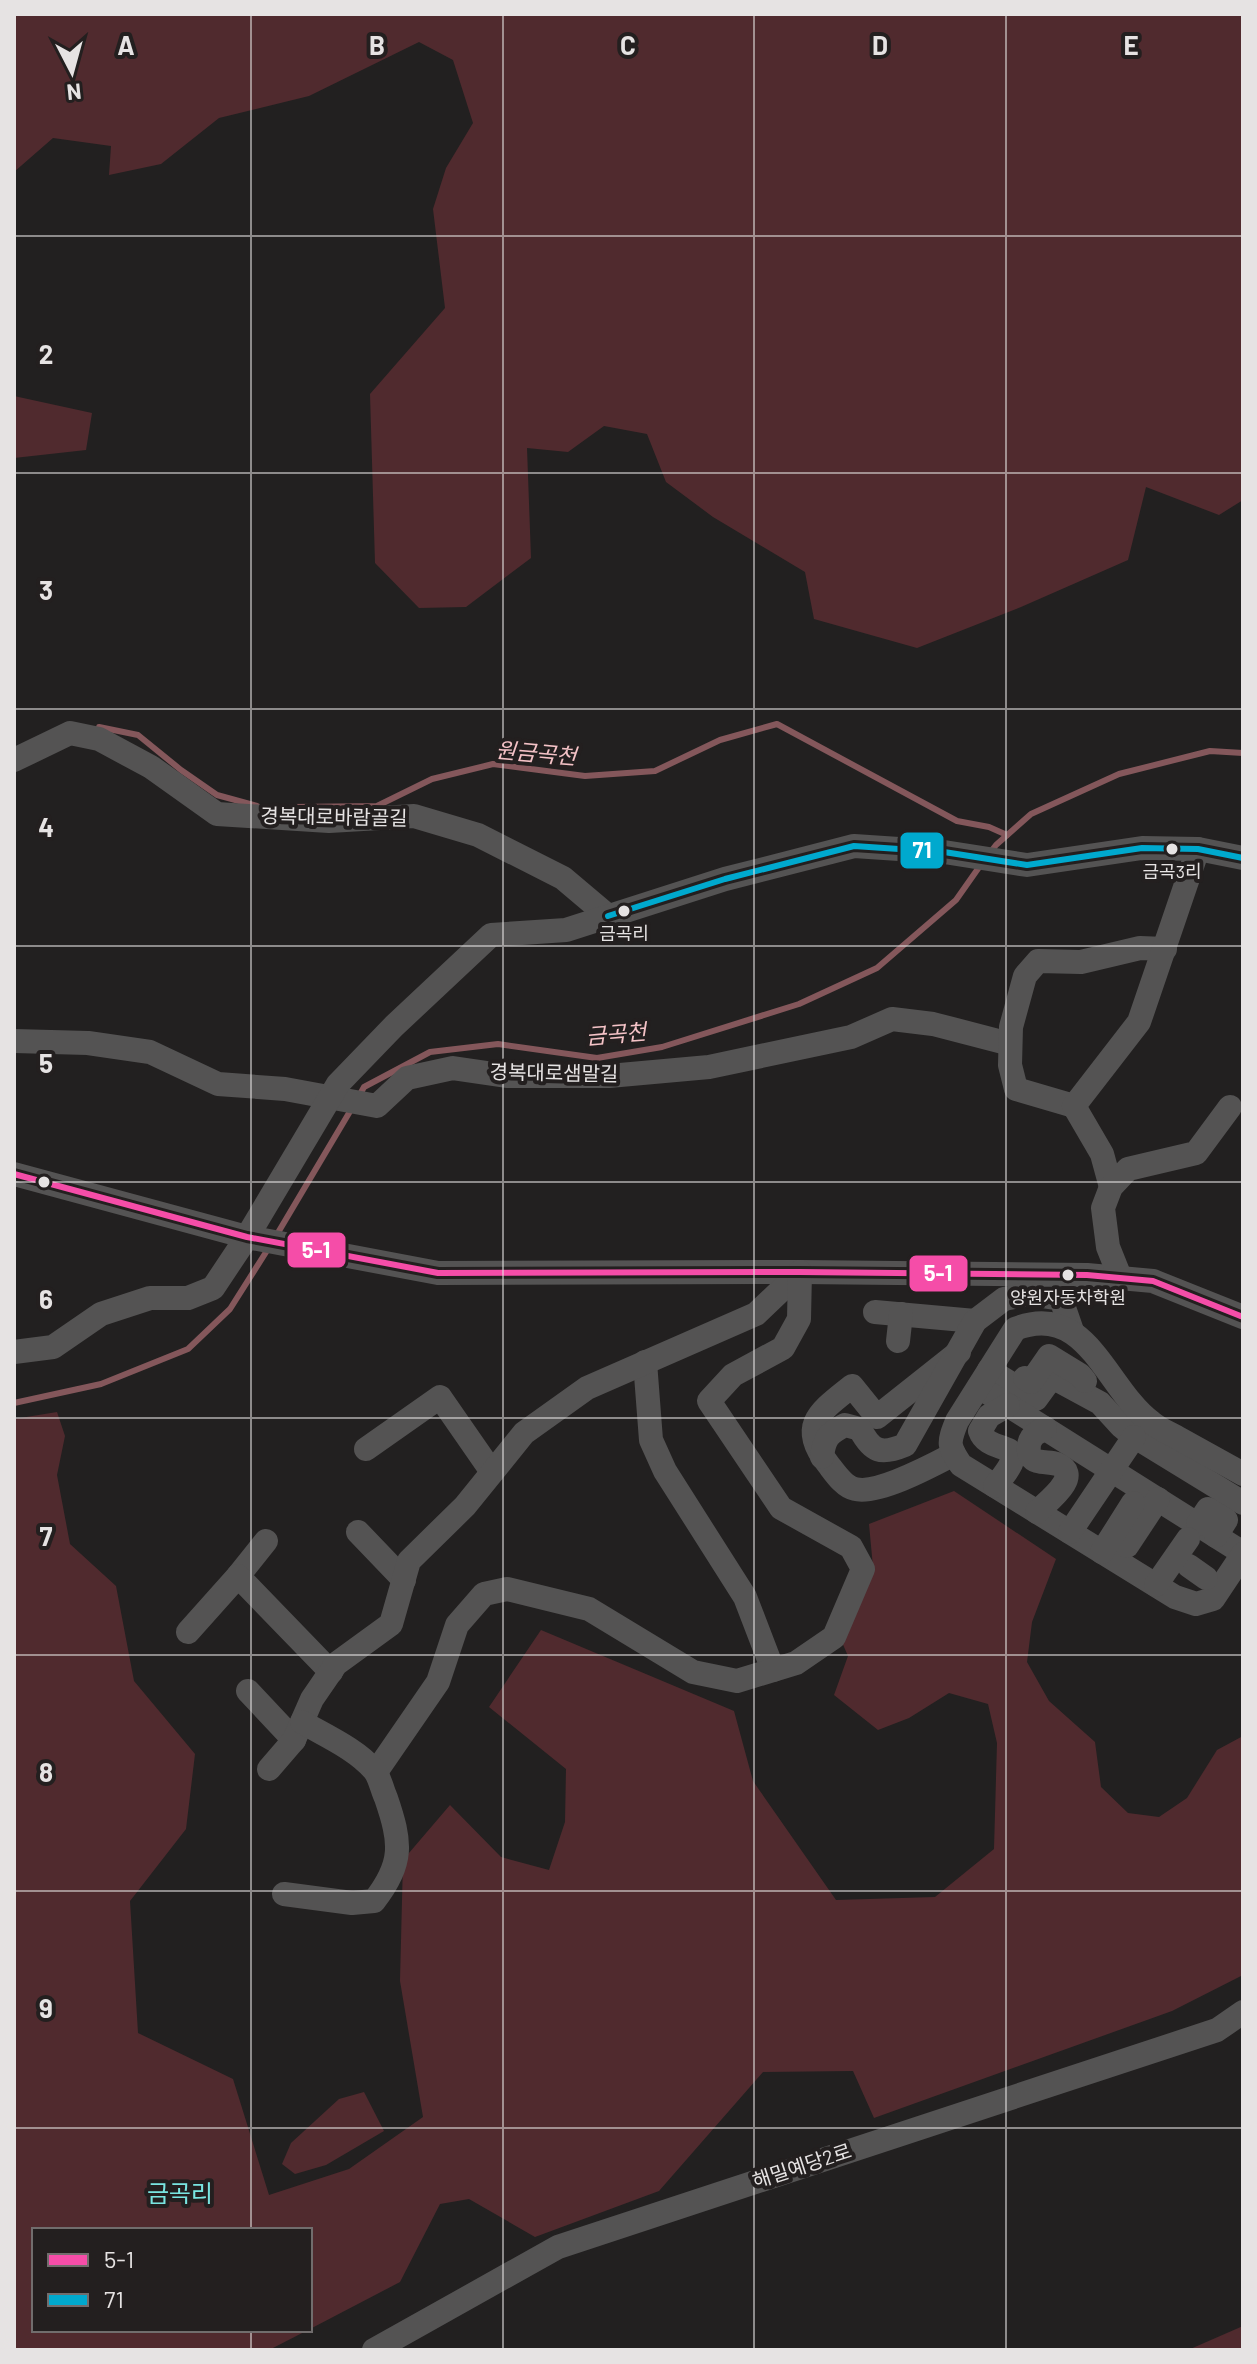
<svg xmlns="http://www.w3.org/2000/svg" width="1257" height="2364" viewBox="0 0 1257 2364" font-family="Barlow,'Noto Sans KR',sans-serif">
  <rect width="100%" height="100%" fill="#222020"/>
  <!-- green -->
  <g fill="#502a2e">
    <path d="M14,14H1243V500L1219,515L1146,487L1128,560L1021,607L917,648L814,619L805,572L713,517L666,482L647,434L604,426L568,452L527,448L531,558L466,607L419,608L375,563L370,394L445,308L433,209L446,168L473,123L453,60L419,42L309,96L219,118L161,164L109,175L111,146L53,138L14,172Z"/>
    <path d="M14,396L92,413L86,450L14,458Z"/>
    <path d="M57,1412L65,1436L57,1475L70,1544L116,1586L134,1681L195,1754L186,1829L130,1901L138,2033L233,2079L269,2195L349,2169L423,2117L400,1981L403,1860L450,1805L501,1857L549,1870L565,1822L566,1769L489,1707L541,1630L734,1711L753,1781L836,1900L935,1897L994,1849L997,1743L988,1704L949,1693L909,1718L878,1730L834,1695L848,1656L841,1640L873,1567L869,1524L954,1491L1056,1559L1032,1622L1027,1662L1049,1701L1095,1742L1101,1787L1128,1813L1159,1817L1187,1798L1217,1750L1243,1736V1975L1172,2011L874,2118L853,2071L763,2072L659,2191L535,2237L469,2199L440,2204L400,2282L310,2329V2230H34V2330H308L269,2350H14V1419Z"/>
    <path d="M364,2092L384,2131L326,2165L295,2174L282,2164L291,2143L339,2099Z"/>
    <path d="M1243,2326V2350H1188Z"/>
  </g>
  <g fill="none" stroke-linecap="round" stroke-linejoin="round">
    <!-- stream -->
    <g stroke="#84575b" stroke-width="6">
      <path d="M99,727L138,735L181,770L217,795L257,806"/>
      <path d="M292,807L377,806L432,779L493,764L585,776L655,771L720,740L777,724L957,821L989,827L1007,835"/>
      <path d="M989,854L996,845L1031,814L1119,774L1210,751L1243,753"/>
      <path d="M358,1098L364,1087L430,1052L498,1044L597,1058L662,1047L799,1004L877,968L956,900L982,863"/>
      <path d="M276,1236L352,1108"/>
      <path d="M14,1403L101,1384L188,1349L230,1309L268,1249"/>
    </g>
    <!-- minor -->
    <g stroke="#545353" stroke-width="24">
      <path d="M14,760L70,733L99,739L151,767L217,814L329,821L414,816L478,835L563,878L608,916"/>
      <path d="M14,1041L88,1043L150,1052L218,1084L285,1089L377,1106L407,1078L453,1068L508,1076H609L709,1067L851,1037L892,1019L933,1024L1010,1044"/>
      <path d="M1074,1106L1016,1089L1010,1065L1011,1027L1025,976L1038,961L1081,962L1140,948L1165,949"/>
      <path d="M14,1174L247,1237L438,1273L800,1272L1087,1275L1153,1281L1243,1317"/>
      <path d="M1111,1187L1102,1154L1074,1106L1139,1022L1198,849"/>
      <path d="M1120,1277L1108,1247L1103,1208L1111,1187L1128,1169L1196,1153L1230,1107"/>
      <path d="M875,1312L975,1321"/>
      <path d="M898,1341L901,1314"/>
      <path d="M14,1352L53,1347L101,1314L150,1298H188L213,1288L247,1237L338,1084L394,1026L491,935L566,930L725,879L854,846L944,852L1027,865L1142,848L1198,849L1243,858"/>
      <path d="M645,1362L651,1440L665,1471L745,1597L773,1670"/>
      <path d="M989,1370L1036,1399L1052,1377L1100,1403L1121,1426L1132,1435L1243,1503"/>
      <path d="M1025,1378L1031,1382L1049,1356L1080,1375L1085,1381"/>
      <path d="M979,1387L1243,1553"/>
      <path d="M366,1449L440,1397L492,1472"/>
      <path d="M954,1454C933,1465 878,1495 855,1489C844,1487 835,1473 828,1464C797,1425 821,1411 852,1386L877,1417L959,1352"/>
      <path d="M822,1457C824,1438 829,1433 845,1425L860,1429C872,1452 881,1455 905,1445L975,1321L1004,1299L1029,1294L1061,1299L1072,1331"/>
      <path d="M1243,1474C1221,1462 1200,1450 1178,1438C1169,1433 1159,1429 1151,1422C1106,1389 1087,1300 1015,1329L957,1421C948,1443 948,1446 961,1465L1175,1597L1196,1604L1213,1599L1243,1554"/>
      <path d="M995,1486C1039,1435 989,1458 980,1431L989,1416L1008,1405"/>
      <path d="M1037,1512C1047,1502 1084,1475 1057,1464C1051,1462 1044,1463 1037,1461C1026,1458 1027,1442 1034,1435C1035,1434 1044,1429 1045,1428"/>
      <path d="M1198,1524L1208,1509L1226,1520L1216,1536"/>
      <path d="M358,1532L404,1580"/>
      <path d="M1070,1532L1134,1437"/>
      <path d="M1127,1546L1158,1499"/>
      <path d="M1102,1552L1133,1503"/>
      <path d="M1189,1566L1206,1578"/>
      <path d="M238,1576L266,1541"/>
      <path d="M1156,1585L1188,1539"/>
      <path d="M188,1632L238,1576L331,1672"/>
      <path d="M248,1691L294,1740"/>
      <path d="M269,1769L294,1740L312,1699L336,1664L391,1624L409,1561L465,1506L524,1433L587,1388L756,1314L800,1272"/>
      <path d="M376,1772L438,1682L457,1625L484,1594L507,1589L589,1609L693,1672L737,1681L796,1663L834,1637L863,1569L851,1547L781,1508L709,1401L733,1375L783,1348L799,1319L800,1272"/>
      <path d="M284,1894L352,1903L374,1901C404,1863 401,1842 386,1798C382,1790 380,1777 374,1770C356,1749 326,1736 302,1722"/>
      <path d="M374,2350L558,2247L1217,2030L1243,2012"/>
    </g>
    <!-- bus-1 casing -->
    <g stroke="#231f1f" stroke-width="12">
      <path id="bus-1" d="M14,1174L247,1237L438,1273L800,1272L1087,1275L1153,1281L1243,1317"/>
    </g>
    <!-- bus-2 casing -->
    <g stroke="#231f1f" stroke-width="12">
      <path id="bus-2" d="M608,916L725,879L854,846L944,852L1027,865L1142,848L1198,849L1243,858"/>
    </g>
    <!-- bus-1 -->
    <use href="#bus-1" stroke="#f54da8" stroke-width="6"/>
    <!-- bus-2 -->
    <use href="#bus-2" stroke="#00a9ce" stroke-width="6"/>
  </g>
  <!-- grid -->
  <path fill="none" stroke="#e6e3e3" stroke-width="2" stroke-opacity="0.55" d="M251,14V2230M503,14V2350M754,14V2350M1006,14V2350M14,236H1243M14,473H1243M14,709H1243M14,946H1243M14,1182H1243M14,1418H1243M14,1655H1243M14,1891H1243M14,2128H1243M251,2330V2350"/>
  <!-- markers -->
  <g fill="#e6e3e3" stroke="#231f1f" stroke-width="3">
    <circle cx="1172" cy="849" r="7"/>
    <circle cx="624" cy="911" r="7"/>
    <circle cx="44" cy="1182" r="7"/>
    <circle cx="1068" cy="1275" r="7"/>
  </g>
  <g text-anchor="middle" stroke-width="8" stroke-linejoin="round" paint-order="stroke">
    <!-- bus labels -->
    <g font-size="18" fill="#e6e3e3" stroke="#231f1f">
      <text x="1172" y="878">금곡3리</text>
      <text x="624" y="940">금곡리</text>
      <text x="1068" y="1304">양원자동차학원</text>
    </g>
    <!-- street labels -->
    <g font-size="20" fill="#e6e3e3" stroke="#231f1f">
      <text transform="translate(334 817) rotate(1)" y="7">경복대로바람골길</text>
      <text transform="translate(554 1073) rotate(1)" y="7">경복대로샘말길</text>
      <text transform="translate(802 2166) rotate(-18)" y="7">해밀예당2로</text>
    </g>
    <!-- water labels -->
    <g font-size="22" font-style="italic" fill="#f5c3c7" stroke="#231f1f">
      <text transform="translate(536 753) rotate(5)" y="8">원금곡천</text>
      <text transform="translate(616 1034) rotate(-5)" y="8">금곡천</text>
    </g>
    <!-- quarter labels -->
    <g font-size="24" fill="#79e5e1" stroke="#231f1f">
      <text x="180" y="2202">금곡리</text>
    </g>
  </g>
  <g font-size="26" text-anchor="middle" font-weight="bold" fill="#e6e3e3" stroke="#231f1f" stroke-width="8" stroke-linejoin="round" paint-order="stroke">
    <text x="126" y="55">A</text>
    <text x="377" y="55">B</text>
    <text x="628" y="55">C</text>
    <text x="880" y="55">D</text>
    <text x="1131" y="55">E</text>
    <text x="46" y="364">2</text>
    <text x="46" y="600">3</text>
    <text x="46" y="837">4</text>
    <text x="46" y="1073">5</text>
    <text x="46" y="1309">6</text>
    <text x="46" y="1546">7</text>
    <text x="46" y="1782">8</text>
    <text x="46" y="2018">9</text>
  </g>
  <g stroke="#231f1f" stroke-width="3">
    <rect x="899" y="831" width="46" height="39" rx="8" fill="#00a9ce"/>
    <rect x="286" y="1231" width="61" height="38" rx="8" fill="#f54da8"/>
    <rect x="908" y="1254" width="61" height="39" rx="8" fill="#f54da8"/>
  </g>
  <g font-size="22" text-anchor="middle" font-weight="bold" fill="#fff">
    <text x="922" y="858">71</text>
    <text x="316" y="1258">5-1</text>
    <text x="938" y="1281">5-1</text>
  </g>
  <!-- border -->
  <rect width="1257" height="2364" fill="none" stroke="#e6e3e3" stroke-width="32"/>
  <!-- legend -->
  <rect x="32" y="2228" width="280" height="104" fill="#231f1f" stroke="#716d6d" stroke-width="2"/>
  <rect x="48" y="2254" width="40" height="12" fill="#f54da8" stroke="#716d6d" stroke-width="2"/>
  <text x="104" y="2268" font-size="24" fill="#e6e3e3">5-1</text>
  <rect x="48" y="2294" width="40" height="12" fill="#00a9ce" stroke="#716d6d" stroke-width="2"/>
  <text x="104" y="2308" font-size="24" fill="#e6e3e3">71</text>
  <!-- north arrow -->
  <g transform="translate(72 72) rotate(174)" stroke="#231f1f" stroke-width="6" paint-order="stroke">
  <path d="M0-6L14 30L0 20L-14 30Z" fill="#e6e3e3"/>
  <text y="-12" font-size="22" font-weight="bold" text-anchor="middle" fill="#e6e3e3">N</text>
  </g>
</svg>
